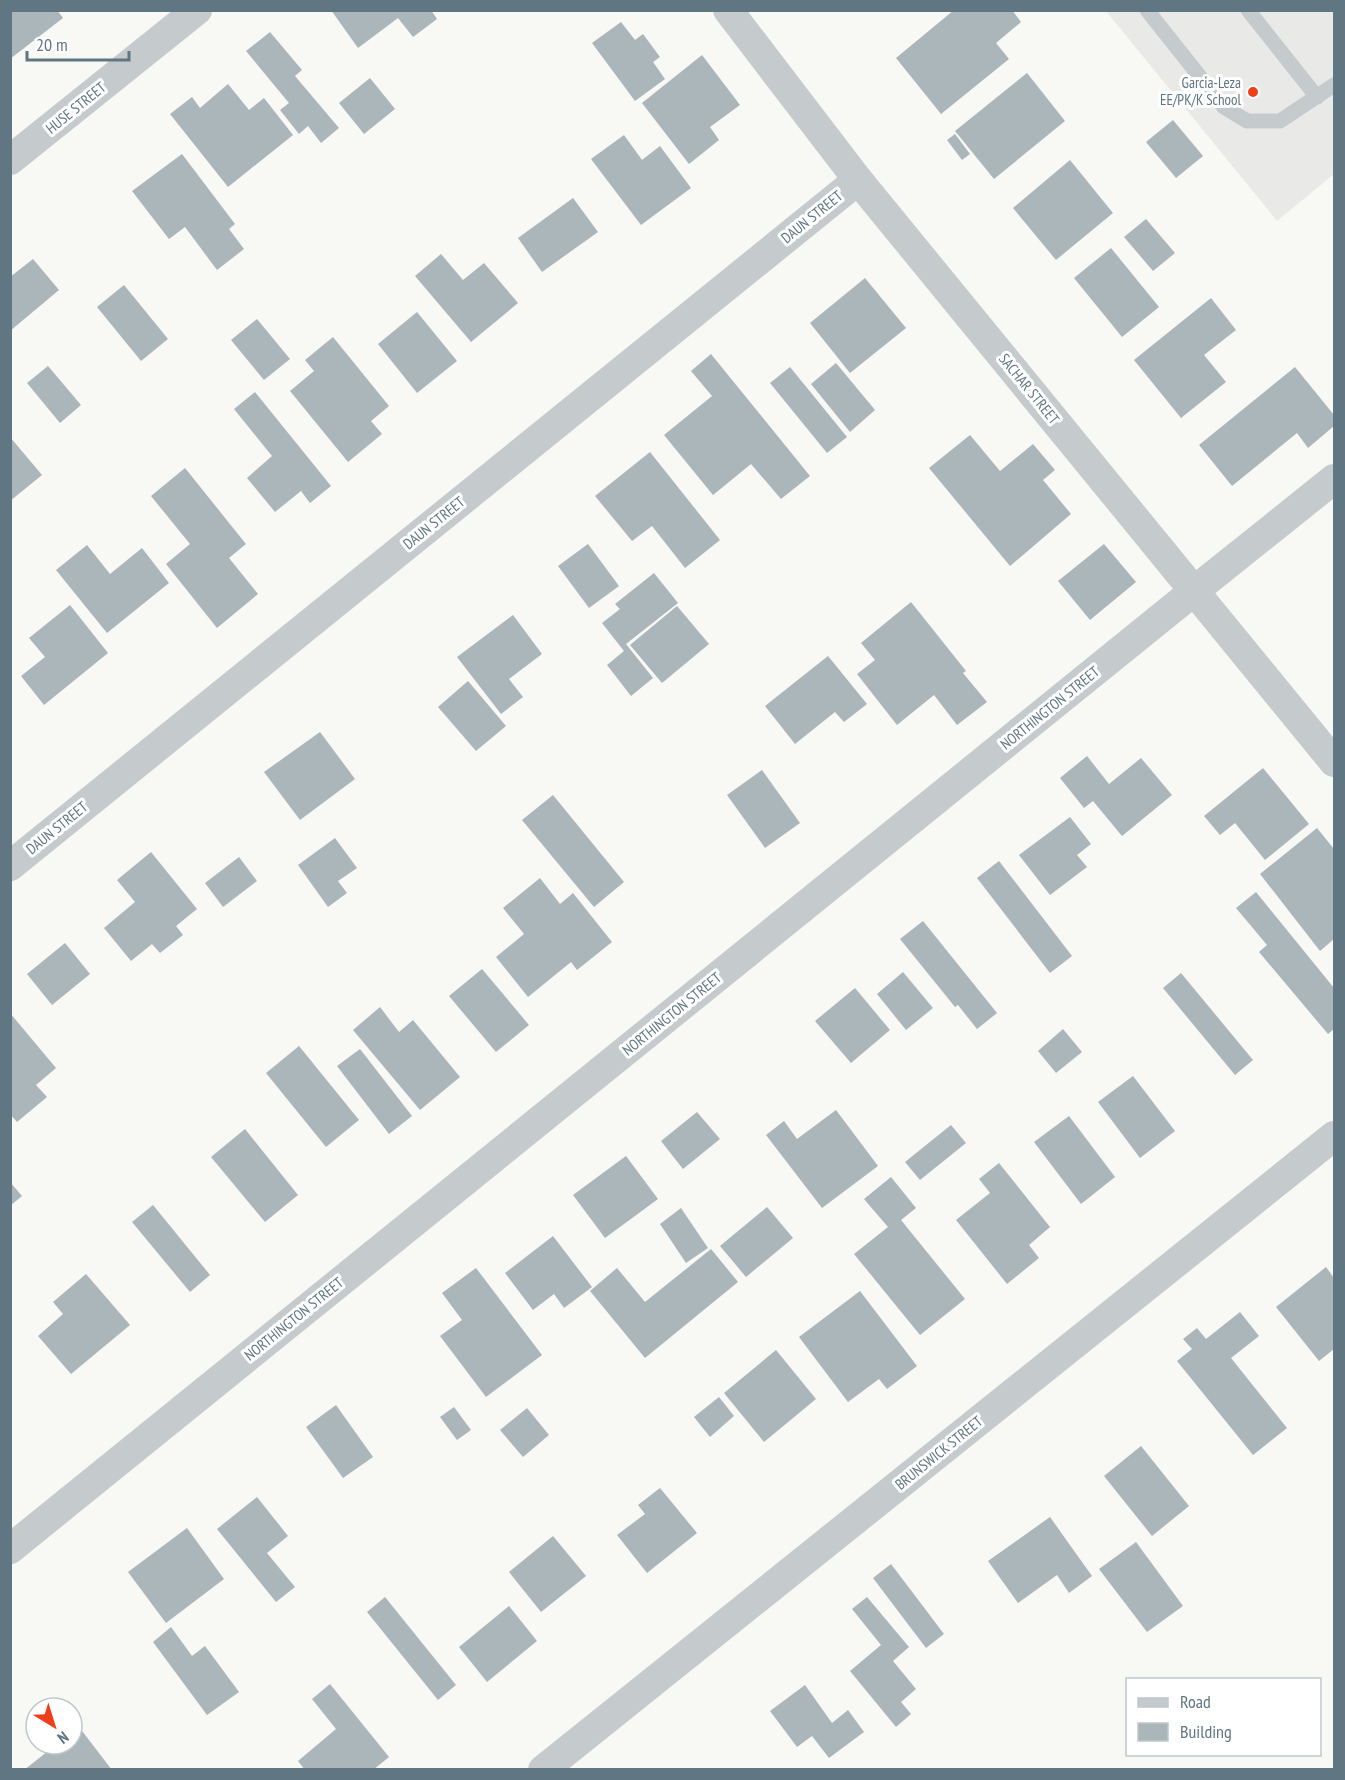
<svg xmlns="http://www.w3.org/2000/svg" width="1345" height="1780" viewBox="0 0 1345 1780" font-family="'PT Sans Narrow',sans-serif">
  <rect width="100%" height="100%" fill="#f8f8f5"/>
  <!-- built -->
  <path fill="#e9e9e8" d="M1106,11H1334V174L1277,221Z"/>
  <!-- building -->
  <g fill="#abb6ba">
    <path d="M10,10H57L63,18L10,59Z"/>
    <path d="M331,10H431L437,19L413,37L398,18L358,48Z"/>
    <path d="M954,10H1012L1021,22L996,43L1009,59L941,114L896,58Z"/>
    <path d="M621,22L635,40L643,34L660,57L653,62L665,79L635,101L592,43Z"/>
    <path d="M270,32L302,70L295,76L339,128L321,143L308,126L299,134L280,110L289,103L246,51Z"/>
    <path d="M702,55L740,105L710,127L719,140L689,164L642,103Z"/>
    <path d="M1027,73L1065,121L994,179L955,131Z"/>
    <path d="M370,78L395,109L364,134L339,103Z"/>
    <path d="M228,84L249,110L264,98L293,135L228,187L170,114L192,97L200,108Z"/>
    <path d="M1173,120L1203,156L1176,178L1146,142Z"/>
    <path d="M955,134L970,154L962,160L947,140Z"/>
    <path d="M624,135L642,160L660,146L691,188L641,225L591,159Z"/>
    <path d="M182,154L235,224L229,229L244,249L217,270L185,227L169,239L132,191Z"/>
    <path d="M1070,160L1113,213L1056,260L1013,208Z"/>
    <path d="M573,198L598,232L542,272L518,238Z"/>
    <path d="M1146,219L1175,253L1153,271L1124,237Z"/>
    <path d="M1111,248L1159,307L1122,337L1074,278Z"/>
    <path d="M441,254L463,280L484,263L518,303L471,342L415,276Z"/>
    <path d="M33,259L59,290L10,331V277Z"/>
    <path d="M865,278L906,328L850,373L810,323Z"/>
    <path d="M124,285L168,339L141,361L97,307Z"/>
    <path d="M1211,298L1236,330L1204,355L1226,382L1181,418L1134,360Z"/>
    <path d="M417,312L457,361L417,393L378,344Z"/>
    <path d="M257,319L290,359L264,380L231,340Z"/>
    <path d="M333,337L389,406L371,421L382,434L348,462L290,391L314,371L305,360Z"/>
    <path d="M711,354L810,476L781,499L751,464L713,495L664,435L712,396L691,371Z"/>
    <path d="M836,363L875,410L850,432L811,384Z"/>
    <path d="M48,366L81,405L60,423L27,383Z"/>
    <path d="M790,367L847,437L827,453L770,383Z"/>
    <path d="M1295,367L1334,415V426L1308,448L1297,433L1232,486L1199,445Z"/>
    <path d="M255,392L331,486L310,503L301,491L275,512L247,478L272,456L234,409Z"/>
    <path d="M970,435L1000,471L1033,444L1055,470L1043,480L1071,514L1010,566L929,468Z"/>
    <path d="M10,437L42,475L10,501Z"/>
    <path d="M650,452L720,540L685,568L652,526L632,541L595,496Z"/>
    <path d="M185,468L246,544L229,558L258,594L217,628L166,564L190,544L151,496Z"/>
    <path d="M588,544L619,586L589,608L558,566Z"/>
    <path d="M1104,544L1136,582L1090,620L1058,581Z"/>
    <path d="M87,545L110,574L142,548L169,583L107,633L56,570Z"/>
    <path d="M654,573L678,603L626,644L653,678L631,696L607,665L624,651L602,623L620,609L615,604Z"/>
    <path d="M911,602L966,671L963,673L987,702L957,725L934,695L897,725L857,674L875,660L861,643Z"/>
    <path d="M70,605L108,653L44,705L21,676L45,657L29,638Z"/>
    <path d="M677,606L709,644L662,683L630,645Z"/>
    <path d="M513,615L542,654L509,679L523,697L501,714L457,657Z"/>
    <path d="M828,656L867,704L844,722L835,712L795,744L765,706Z"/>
    <path d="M468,681L506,726L476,751L438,707Z"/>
    <path d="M320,732L355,779L300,820L264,772Z"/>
    <path d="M1087,756L1109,784L1141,758L1172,795L1122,836L1093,801L1084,808L1060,778Z"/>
    <path d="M1263,768L1309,824L1265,860L1235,823L1220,835L1204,816Z"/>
    <path d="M762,770L800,823L765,848L727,795Z"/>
    <path d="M553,795L624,882L594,907L522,820Z"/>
    <path d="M1070,817L1091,844L1077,855L1087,867L1050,895L1019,855Z"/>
    <path d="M1317,828L1334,849V939L1320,951L1260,874Z"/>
    <path d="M335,838L357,868L338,881L347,893L328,907L298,865Z"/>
    <path d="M151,852L197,909L176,926L183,935L160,953L152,944L131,961L104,928L135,902L117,880Z"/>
    <path d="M239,857L257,881L223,907L205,883Z"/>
    <path d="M999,861L1072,956L1050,973L977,878Z"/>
    <path d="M540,878L560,904L573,893L612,942L577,970L571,962L528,997L496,957L524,934L503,908Z"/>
    <path d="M1256,892L1334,988V1029L1328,1034L1259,952L1267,945L1236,908Z"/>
    <path d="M923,921L997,1013L977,1029L958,1005L955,1007L900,939Z"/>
    <path d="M65,943L90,974L52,1005L27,974Z"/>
    <path d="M482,969L529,1025L496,1052L449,996Z"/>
    <path d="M903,972L933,1008L906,1030L877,994Z"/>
    <path d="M1181,973L1253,1060L1235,1075L1163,988Z"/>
    <path d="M855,988L890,1030L851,1063L815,1021Z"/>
    <path d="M380,1007L399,1032L413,1020L460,1077L420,1110L353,1030Z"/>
    <path d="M10,1013L56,1068L36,1085L47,1097L17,1122L10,1114Z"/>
    <path d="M1063,1029L1082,1052L1056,1073L1038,1051Z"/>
    <path d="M299,1046L359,1120L326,1147L266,1073Z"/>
    <path d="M360,1049L412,1116L389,1134L337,1066Z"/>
    <path d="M1133,1076L1175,1131L1140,1158L1098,1102Z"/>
    <path d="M836,1110L878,1166L822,1208L766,1135L784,1121L797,1139Z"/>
    <path d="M697,1112L720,1139L683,1169L661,1141Z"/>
    <path d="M1069,1116L1115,1177L1081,1204L1034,1142Z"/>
    <path d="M951,1125L966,1143L920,1180L905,1162Z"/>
    <path d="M245,1129L298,1195L265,1222L211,1157Z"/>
    <path d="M626,1156L658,1199L605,1238L573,1195Z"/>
    <path d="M999,1163L1050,1227L1029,1245L1039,1258L1007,1284L956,1220L990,1193L979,1179Z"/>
    <path d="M891,1177L916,1208L901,1220L965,1299L920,1335L854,1254L888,1227L864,1199Z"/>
    <path d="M10,1182L22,1196L10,1206Z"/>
    <path d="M153,1205L210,1275L190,1292L132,1222Z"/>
    <path d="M767,1207L793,1238L746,1277L720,1246Z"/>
    <path d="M681,1208L708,1248L686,1263L660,1224Z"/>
    <path d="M553,1236L592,1287L564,1308L554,1294L533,1310L505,1273Z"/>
    <path d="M711,1249L738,1282L645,1358L590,1291L617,1268L645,1302Z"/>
    <path d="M1326,1267L1334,1278V1349L1319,1361L1276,1307Z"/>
    <path d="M476,1268L542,1355L486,1397L440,1336L462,1320L442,1293Z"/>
    <path d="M86,1274L130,1325L71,1374L38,1336L63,1314L53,1302Z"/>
    <path d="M860,1291L917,1366L887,1389L879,1379L848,1402L799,1337Z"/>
    <path d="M1240,1312L1259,1336L1231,1358L1287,1428L1253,1455L1177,1361L1192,1349L1183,1339L1197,1328L1206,1339Z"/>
    <path d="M776,1350L816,1399L764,1442L724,1393Z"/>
    <path d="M719,1397L734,1416L710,1437L694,1417Z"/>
    <path d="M336,1405L373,1457L343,1478L306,1427Z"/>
    <path d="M454,1407L471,1430L457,1440L440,1417Z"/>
    <path d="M527,1408L549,1435L523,1457L500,1430Z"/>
    <path d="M1141,1446L1189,1506L1152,1536L1104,1476Z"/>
    <path d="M660,1488L697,1533L647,1573L617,1535L645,1514L638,1505Z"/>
    <path d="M257,1497L288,1536L267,1553L295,1587L276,1602L217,1529Z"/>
    <path d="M1050,1517L1092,1576L1069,1593L1057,1575L1018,1603L988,1561Z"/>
    <path d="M187,1528L224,1579L166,1623L128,1572Z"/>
    <path d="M553,1536L586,1576L541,1612L509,1572Z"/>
    <path d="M1136,1542L1183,1606L1147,1632L1099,1569Z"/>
    <path d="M891,1564L944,1634L926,1648L873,1578Z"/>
    <path d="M385,1597L456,1685L438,1700L367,1612Z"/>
    <path d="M867,1597L909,1647L893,1661L916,1689L901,1702L911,1714L896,1727L850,1671L881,1645L852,1609Z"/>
    <path d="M509,1606L537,1641L487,1682L459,1647Z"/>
    <path d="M171,1627L192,1656L205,1646L239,1692L207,1715L153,1642Z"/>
    <path d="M330,1684L389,1757L373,1770H305L298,1761L336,1729L312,1699Z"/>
    <path d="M805,1685L832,1723L848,1710L864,1732L829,1758L812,1736L797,1747L770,1711Z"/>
    <path d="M79,1727L112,1770H24L57,1744H72V1732Z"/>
  </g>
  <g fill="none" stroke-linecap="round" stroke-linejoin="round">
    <!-- lane -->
    <g stroke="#c5cacd" stroke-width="15">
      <path d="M1147,10L1224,107L1247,121H1280L1334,85"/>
      <path d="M1248,10L1317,97"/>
    </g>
    <!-- street -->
    <g stroke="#c5cacd" stroke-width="30">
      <path d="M728,10L858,180L1334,762"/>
      <path d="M10,160L197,10"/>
      <path d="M10,866L858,180"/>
      <path d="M10,1549L1194,591L1334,479"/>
      <path d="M543,1770L1334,1136"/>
    </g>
  </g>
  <!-- markers -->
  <circle fill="#f03e1c" stroke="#fff" stroke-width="2" cx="1253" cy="92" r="6"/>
  <g text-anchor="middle" stroke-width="6" stroke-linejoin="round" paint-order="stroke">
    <!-- poi labels -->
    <g font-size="15" fill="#607682" stroke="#fff" text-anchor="end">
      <text x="1241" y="88">Garcia-Leza<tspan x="1241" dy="17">EE/PK/K School</tspan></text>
    </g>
    <!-- street labels -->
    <g font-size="15" fill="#607682" stroke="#fff">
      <text transform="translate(76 108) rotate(-39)" y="5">HUSE STREET</text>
      <text transform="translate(812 217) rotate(-39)" y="5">DAUN STREET</text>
      <text transform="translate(1029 389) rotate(51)" y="5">SACHAR STREET</text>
      <text transform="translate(434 523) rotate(-39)" y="5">DAUN STREET</text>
      <text transform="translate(1050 708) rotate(-39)" y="5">NORTHINGTON STREET</text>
      <text transform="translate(57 828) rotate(-39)" y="5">DAUN STREET</text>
      <text transform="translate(672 1014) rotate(-39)" y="5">NORTHINGTON STREET</text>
      <text transform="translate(294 1319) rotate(-39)" y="5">NORTHINGTON STREET</text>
      <text transform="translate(939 1453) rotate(-39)" y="5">BRUNSWICK STREET</text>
    </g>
  </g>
  <!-- border -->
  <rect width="1345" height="1780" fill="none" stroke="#607682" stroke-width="24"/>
  <!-- legend -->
  <rect x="1126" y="1678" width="195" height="78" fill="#ffffff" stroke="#bfc8cd" stroke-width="1.5"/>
  <rect x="1138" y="1698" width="30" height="9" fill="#c5cacd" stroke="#bfc8cd" stroke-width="1.5"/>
  <text x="1180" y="1708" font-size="18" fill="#607682">Road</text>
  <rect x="1138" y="1723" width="30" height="18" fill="#abb6ba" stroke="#bfc8cd" stroke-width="1.5"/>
  <text x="1180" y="1738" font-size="18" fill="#607682">Building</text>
  <!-- north arrow -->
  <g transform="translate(54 1726) rotate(142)"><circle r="28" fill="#ffffff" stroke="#bfc8cd" stroke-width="1.5"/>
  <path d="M0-4.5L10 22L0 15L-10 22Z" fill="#f03e1c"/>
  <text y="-9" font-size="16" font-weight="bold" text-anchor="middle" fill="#607682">N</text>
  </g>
  <!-- scale -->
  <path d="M27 51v9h102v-9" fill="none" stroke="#607682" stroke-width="3"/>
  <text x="36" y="51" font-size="18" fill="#607682" stroke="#ffffff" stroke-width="4.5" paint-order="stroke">20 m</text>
</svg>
